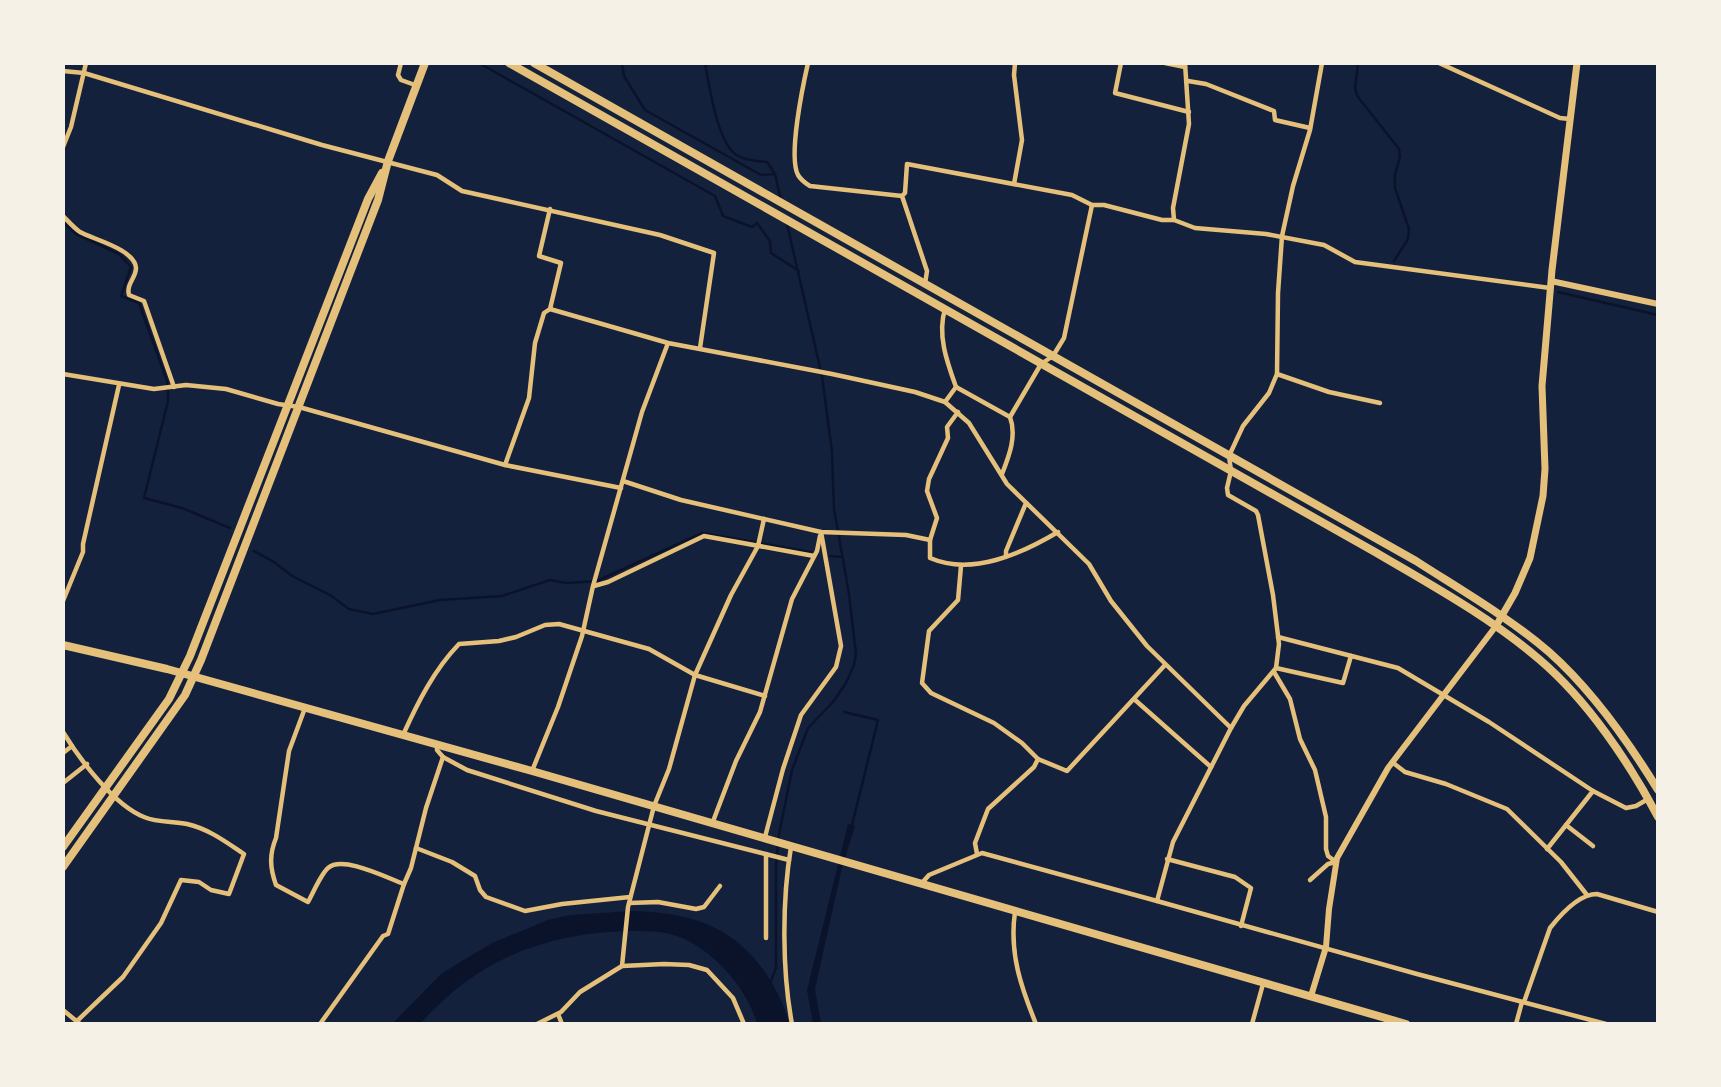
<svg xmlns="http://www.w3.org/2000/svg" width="1721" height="1087" viewBox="0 0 1721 1087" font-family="'PT Sans',sans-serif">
  <rect width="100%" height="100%" fill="#14213d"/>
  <!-- water -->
  <g fill="#0b132b">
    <path d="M848,824L855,826L842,868L815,989L821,1024H813L807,990Z"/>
    <path d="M631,911C688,912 734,925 767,975C777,991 785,1005 789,1024H757C747,986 706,941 666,933C654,931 641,931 629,931C578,932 529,943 485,969C460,984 439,1003 420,1024H392L442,973L492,943L548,920L570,915Z"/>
  </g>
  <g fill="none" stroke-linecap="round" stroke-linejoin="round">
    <!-- stream -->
    <g stroke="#0b132b" stroke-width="2.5">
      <path d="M479,63L715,196L723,216L752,227L757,223L770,241L771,253L799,271"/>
      <path d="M622,63L624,76L645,110L761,175L774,174"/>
      <path d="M705,63C709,85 717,139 734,153C742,160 757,161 767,162L775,174L781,200"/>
      <path d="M1358,63L1355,89L1358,97L1399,149L1400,157L1395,174V188L1409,229L1408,239L1394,261"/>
      <path d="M63,222L76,234L119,254L131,267L121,296L139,303L167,381L168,392V401L144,498L182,508L230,528"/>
      <path d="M1558,292L1658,315"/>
      <path d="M254,551L274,562L292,576L330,595L349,609L373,614L440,600L502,596L550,580L566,583L597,581L702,533L811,552"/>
      <path d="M830,556L842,557"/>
      <path d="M844,712L878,720L851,829"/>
      <path d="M770,983L776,968V866L779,834L792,770L808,728L833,702L846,683L854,665L856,654L849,594L834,509L832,452L822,376L787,224"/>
    </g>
    <!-- minor -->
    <g stroke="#e5c07b" stroke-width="4.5">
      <path d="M401,63L398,75L401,80L415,85"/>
      <path d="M808,63C803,85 788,156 798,175C801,180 805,183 810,186L902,196"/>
      <path d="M1121,63L1115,93L1189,112"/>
      <path d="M1165,63L1185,67"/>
      <path d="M1439,63L1560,118L1570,119"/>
      <path d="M63,71L84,73L322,145L437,175L462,191L660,235L714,253L700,348"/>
      <path d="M1188,81L1206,84L1274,111L1275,120L1310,128"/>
      <path d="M63,147L71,127L86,63"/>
      <path d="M1014,184L1022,140L1014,75L1015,63"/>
      <path d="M63,216C68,221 74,228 80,232C92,239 135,249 136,268C136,278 126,284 129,295L144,301L174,387"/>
      <path d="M1174,220L1173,208L1189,124L1185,63"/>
      <path d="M925,284L927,271L902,196L905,193L907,164L1072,195L1092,205H1104L1162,220H1174L1195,228L1266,234L1324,245L1355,262L1550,288"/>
      <path d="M550,309L668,343L832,374L915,392L945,402L969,423L1007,484L1089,564L1111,601L1147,646L1231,728"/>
      <path d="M63,374L154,389L186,385L226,389L278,404L299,407L505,465L621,488"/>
      <path d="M1277,374L1329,392L1380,403"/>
      <path d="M956,387L1010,417"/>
      <path d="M945,402L956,387C947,362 937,335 945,309"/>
      <path d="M958,412L947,427L948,438L929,479L927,491L937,518L930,540V558C972,576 1021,554 1058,532"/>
      <path d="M505,465L529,398L535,343L544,313L550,309L561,263L539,256L550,209"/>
      <path d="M1002,474C1009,456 1017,436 1010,417L1041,364L1053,356L1064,338L1092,205"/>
      <path d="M623,481L681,500L821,532L906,535L930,540"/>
      <path d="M1006,556V551L1026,503"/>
      <path d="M961,566L958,600L929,631L922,683L931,693L994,723L1022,743L1038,759L1067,771L1165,665"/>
      <path d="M594,586L608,582L704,536L814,556"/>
      <path d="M63,601L83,552V544L119,385"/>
      <path d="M1278,637L1398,668L1489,722L1593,791L1626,808L1636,806L1648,799"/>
      <path d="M1276,668L1343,683L1351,656"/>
      <path d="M1274,672L1290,699L1300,739L1315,770L1326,817V849L1328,856L1336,862"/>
      <path d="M1134,699L1211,767"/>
      <path d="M305,708L289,751L276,838C269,855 270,868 276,885L308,902C313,893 321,874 328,868C343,855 387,878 404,884L411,868L426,808L443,757"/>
      <path d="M63,732C80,760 114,805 144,817C158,823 173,821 187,824C209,829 226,842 244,854L229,894L211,890L199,882L181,880L161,923L123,977L77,1021"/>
      <path d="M403,735C418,702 434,670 459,644L499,641L516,637L545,625L559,624L649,649L695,675L765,696"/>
      <path d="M437,745V750L443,757L467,770L596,811L789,860"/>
      <path d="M63,753L72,746"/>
      <path d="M1392,762L1405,772L1446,784L1507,809L1561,862L1587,895"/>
      <path d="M532,771L558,707L582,636L593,586L642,412L668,343"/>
      <path d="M63,783L87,764"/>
      <path d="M712,824L736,761L760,712L792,599L817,551L820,536"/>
      <path d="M1566,825L1593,846"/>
      <path d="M765,837L783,769L801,715L836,667L841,646L821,532"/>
      <path d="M791,847C782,900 782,971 792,1024"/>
      <path d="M416,848L452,862L475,876L480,890L486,897L525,911L562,904L630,897"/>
      <path d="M1547,849L1593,791"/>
      <path d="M977,854L975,843L988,809L1034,767L1038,759"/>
      <path d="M1167,859L1235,877L1251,888L1241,926"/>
      <path d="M1310,880L1328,864L1335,862"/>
      <path d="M921,884L929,875L982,853L1157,901L1173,842L1231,728L1244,706L1276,668L1279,644L1273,595L1258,515L1256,511L1228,495L1227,488L1231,471L1229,456L1243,426L1269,393L1277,374L1278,293L1282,236L1293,186L1310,130L1322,63"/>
      <path d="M1157,901L1417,974L1606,1024"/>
      <path d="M629,903L658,902L696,909L704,907L720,886"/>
      <path d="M1015,912C1009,953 1021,987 1036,1024"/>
      <path d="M766,938V854"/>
      <path d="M622,966L628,907L654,806L669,769L695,675L731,595L758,546L764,519"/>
      <path d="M1524,1002L1550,928C1561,914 1579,894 1597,894L1658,912"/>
      <path d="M63,1010L80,1024"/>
      <path d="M558,1014L562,1024"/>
      <path d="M320,1024L383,936L388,934L404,884"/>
      <path d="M537,1024L561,1012L580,992L622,966L664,964L689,965L707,970L733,998L744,1024"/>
      <path d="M1252,1024L1263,984"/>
      <path d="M1516,1024L1522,1002"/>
    </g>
    <!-- tertiary -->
    <g stroke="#e5c07b" stroke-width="6">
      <path d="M1551,281L1658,304"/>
      <path d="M1311,996L1326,947L1329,909L1337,858L1388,768L1496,626"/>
    </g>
    <!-- secondary -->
    <path stroke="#e5c07b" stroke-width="7" d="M1496,626L1515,593L1530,558L1543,496L1545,469L1542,386L1552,270L1577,63"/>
    <!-- trunk -->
    <g stroke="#e5c07b" stroke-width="8">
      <path d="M509,63L1375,552C1431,585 1490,617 1540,660C1587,700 1629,762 1658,817"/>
      <path d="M534,63L1416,561C1461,590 1508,617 1549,652C1593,691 1628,741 1658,790"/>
      <path d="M63,645L167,669L532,771L1406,1024"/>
      <path d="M63,847L169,699L190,656L368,199L382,173"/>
      <path d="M63,867L185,695L201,660L378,200L388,161L425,63"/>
    </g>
  </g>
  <!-- border -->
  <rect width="1721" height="1087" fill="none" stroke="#f6f1e7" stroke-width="130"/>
</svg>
